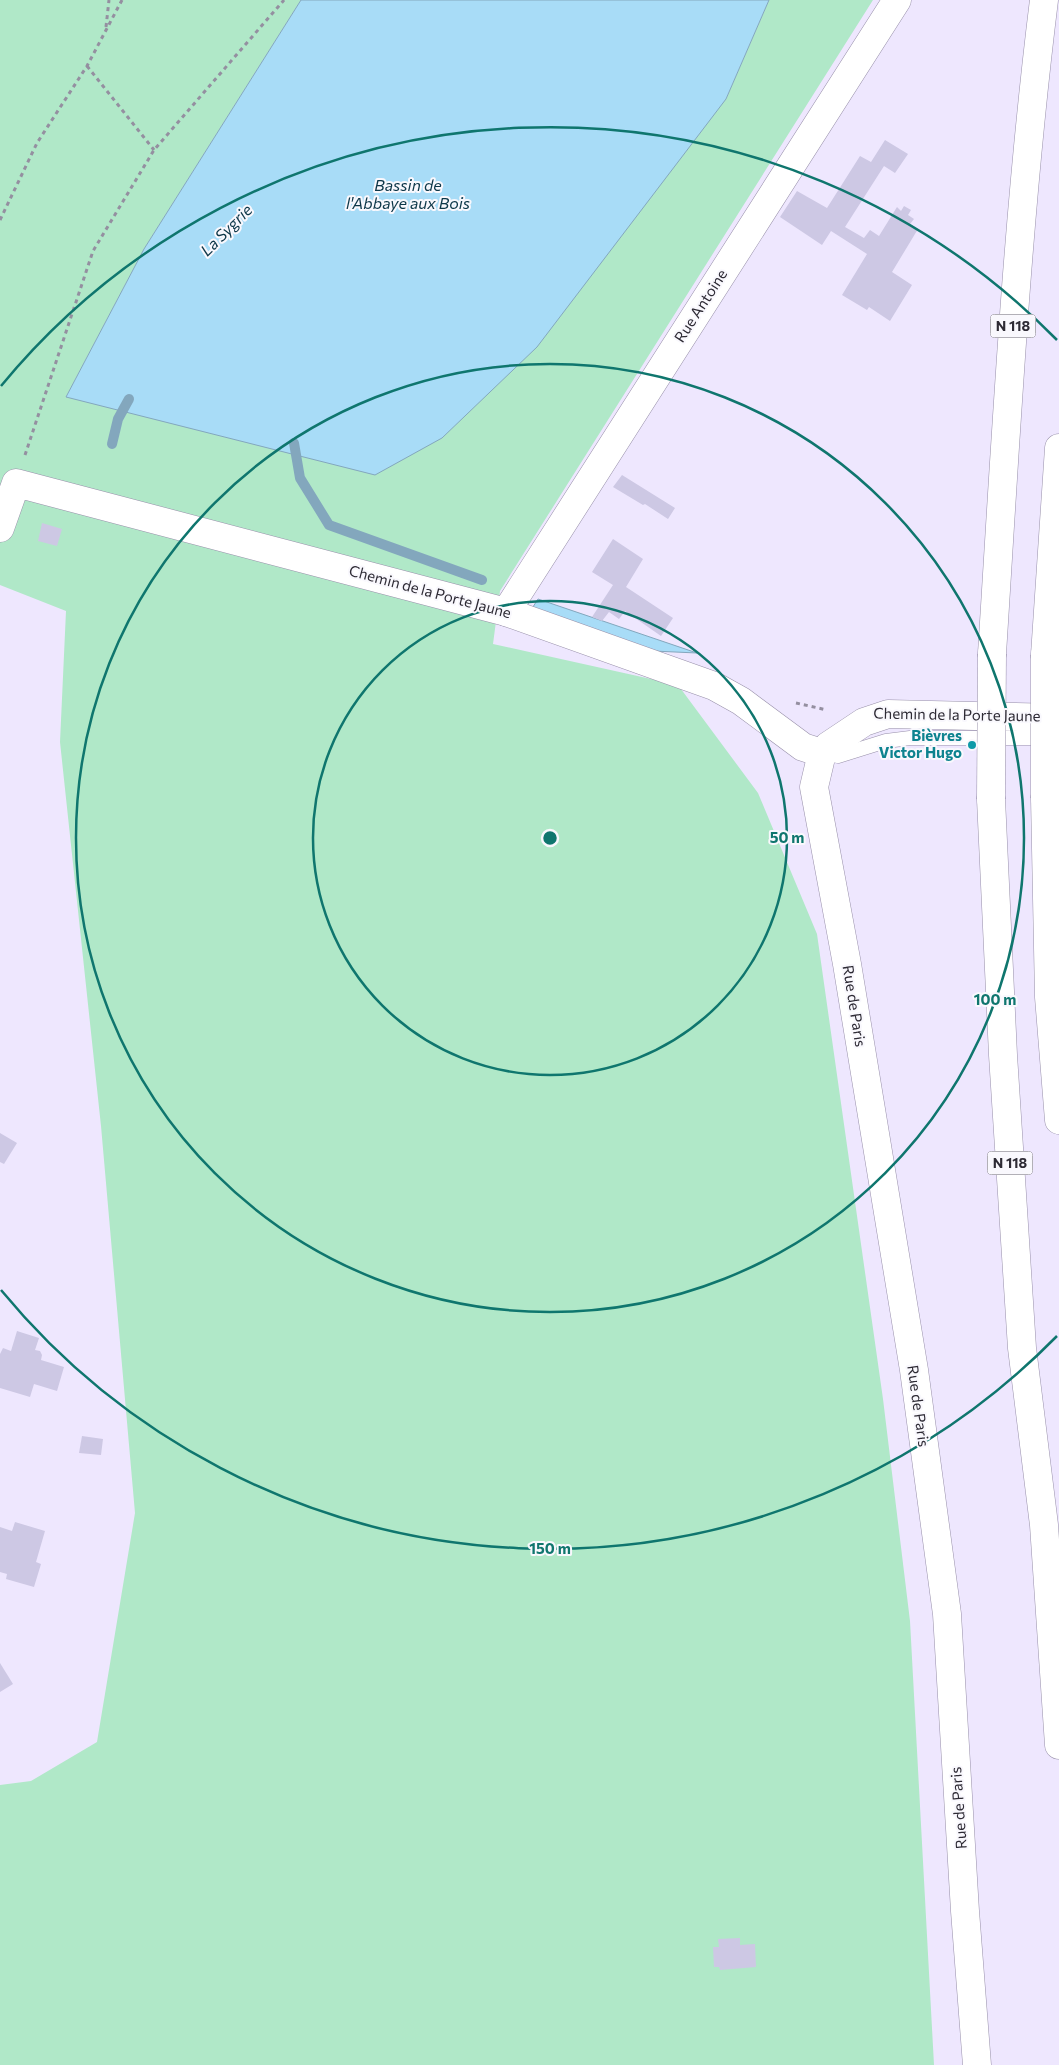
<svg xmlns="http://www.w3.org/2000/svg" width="1059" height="2065" viewBox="0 0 1059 2065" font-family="Commissioner,sans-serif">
  <rect width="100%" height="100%" fill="#eee7fe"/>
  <!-- green -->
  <path fill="#b0e8c8" d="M0,0H301L144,249L66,397L726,99L769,0H873L500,591L493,644L678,685L758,793L817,934L883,1399L910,1621L934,2065H0V1785L31,1781L97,1742L135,1513L101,1126L60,742L66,611L0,585Z"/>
  <!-- water -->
  <g fill="#a8dcf7" stroke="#83a7bd">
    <path d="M301,0H769L726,99L537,347L442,438L375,475L66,397L144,249Z"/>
    <path d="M538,599L697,653L653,651L531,610Z"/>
  </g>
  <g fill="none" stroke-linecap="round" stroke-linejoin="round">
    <!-- stream -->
    <g stroke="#83a7bd" stroke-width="10">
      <path d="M294,443L300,478L329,525L482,580"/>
      <path d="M112,444L118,419L129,399"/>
    </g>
  </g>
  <!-- building -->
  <g fill="#cdc8e4">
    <path d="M885,140L908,154L895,173L884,166L845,227L864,238L870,230L879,236L897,207L901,211L904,206L911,210L908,215L914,219L910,224L918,229L892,272L912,285L890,321L869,307L867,310L842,295L867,254L831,231L822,245L780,217L797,191L827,208L860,156L871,162Z"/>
    <path d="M622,475L675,508L668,519L645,504L643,505L613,487Z"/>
    <path d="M42,523L62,529L57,546L38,541Z"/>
    <path d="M613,539L643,559L626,587L673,618L661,636L625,611L619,619L609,612L602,621L592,617L613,585L592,572Z"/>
    <path d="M0,1133L17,1143L4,1164L0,1162Z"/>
    <path d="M17,1331L39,1338L35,1350L40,1351L42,1355L41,1360L64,1367L57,1391L34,1384L30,1397L0,1388V1354L3,1348L11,1351Z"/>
    <path d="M82,1436L103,1439L101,1455L79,1453Z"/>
    <path d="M15,1522L45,1531L36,1562L41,1564L34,1587L6,1579L7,1574L0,1572V1527L12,1531Z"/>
    <path d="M0,1663L13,1684L0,1692Z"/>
    <path d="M740,1938V1945L755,1944L756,1967L720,1970L719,1967H714L713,1947H719L718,1939Z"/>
  </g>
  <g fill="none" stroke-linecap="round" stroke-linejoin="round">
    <!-- lane casing -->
    <g stroke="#9890aa" stroke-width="15">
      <path id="lane" d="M822,753L838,756L886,741L910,738H1059"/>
    </g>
    <!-- street casing -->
    <g stroke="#9890aa" stroke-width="29">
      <g id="street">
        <path d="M0,528L16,483L506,612L714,686L741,701L803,747L822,753"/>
        <path d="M506,612L897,0"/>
      </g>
    </g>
    <!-- secondary casing -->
    <g stroke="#9890aa" stroke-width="29">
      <path id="secondary" d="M977,2065L965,1911L947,1614L914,1370L847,964L814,787L822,753L828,746L864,722L888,714L1059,718"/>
    </g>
    <!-- highway casing -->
    <g stroke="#9890aa" stroke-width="29">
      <g id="highway">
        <path d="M992,654C1006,435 1017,217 1044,0"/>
        <path d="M1045,655L1059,448"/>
        <path d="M1045,798L1049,997L1059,1120"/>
        <path d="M991,799L1003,1055L1022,1348L1044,1525L1059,1745"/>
      </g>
    </g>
    <!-- path -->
    <g stroke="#948fa0" stroke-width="3" stroke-dasharray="4 4" stroke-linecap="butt">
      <path d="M106,27L109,0"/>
      <path d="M87,66L154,150"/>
      <path d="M0,220L37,143L87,66L122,0"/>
      <path d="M25,455L93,251L154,150L284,0"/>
      <path d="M796,703L827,710"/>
    </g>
    <!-- lane -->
    <use href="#lane" stroke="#fff" stroke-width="14"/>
    <!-- street -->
    <use href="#street" stroke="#fff" stroke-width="28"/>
    <!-- secondary -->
    <use href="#secondary" stroke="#fff" stroke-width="28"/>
    <!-- highway -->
    <use href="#highway" stroke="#fff" stroke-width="28"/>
    <!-- highway-bridge casing -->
    <g stroke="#9890aa" stroke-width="29" stroke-linecap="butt">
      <g id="highway-bridge">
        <path d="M1045,798V655"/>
        <path d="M991,799L992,654"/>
      </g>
    </g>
    <!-- highway-bridge -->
    <use href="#highway-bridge" stroke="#fff" stroke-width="28"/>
  </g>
  <!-- distance rings -->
  <g fill="none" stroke="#0f766e" stroke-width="2.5">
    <circle cx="550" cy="838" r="237"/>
    <circle cx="550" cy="838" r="474"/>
    <path d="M1057 1336A711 711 0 0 1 1 1290M1 386A711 711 0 0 1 1057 340"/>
  </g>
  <!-- markers -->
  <circle fill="#0f9aa8" stroke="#f9f8fd" stroke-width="2" cx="972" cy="745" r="5"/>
  <g text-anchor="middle" stroke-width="4" stroke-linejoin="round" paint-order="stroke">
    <!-- shield labels -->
    <g fill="#f9f8fd" stroke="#6b6871" stroke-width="1">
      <rect x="990.5" y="314.5" width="45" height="23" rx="4"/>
      <rect x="987.5" y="1151.5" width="45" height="23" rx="4"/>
    </g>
    <g font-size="14" font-weight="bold" fill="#2e2b35">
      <text x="1013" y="331">N 118</text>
      <text x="1010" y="1168">N 118</text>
    </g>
    <!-- street labels -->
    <g font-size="15" fill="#2e2b35" stroke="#f9f8fd">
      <text transform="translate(701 306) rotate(-57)" y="5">Rue Antoine</text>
      <text transform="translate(430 592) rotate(15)" y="5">Chemin de la Porte Jaune</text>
      <text transform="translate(957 715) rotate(1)" y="5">Chemin de la Porte Jaune</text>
      <text transform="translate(854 1006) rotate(81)" y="5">Rue de Paris</text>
      <text transform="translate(918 1406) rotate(82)" y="5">Rue de Paris</text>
      <text transform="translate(959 1808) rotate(-94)" y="5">Rue de Paris</text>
    </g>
    <!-- culture labels -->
    <g font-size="15" font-weight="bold" fill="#0d838f" stroke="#f9f8fd" text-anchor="end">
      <text x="962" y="741">Bièvres<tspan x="962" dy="17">Victor Hugo</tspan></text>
    </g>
    <!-- water labels -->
    <g font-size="16" font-style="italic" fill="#0d3749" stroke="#f9f8fd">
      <text x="408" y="191">Bassin de<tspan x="408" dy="18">l'Abbaye aux Bois</tspan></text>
      <text transform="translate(226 230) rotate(-45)" y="6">La Sygrie</text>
    </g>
  </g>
  <circle cx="550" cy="838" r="8" fill="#0f766e" stroke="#f9f8fd" stroke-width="2.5"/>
  <g font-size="15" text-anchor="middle" font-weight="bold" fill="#0f766e" stroke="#f9f8fd" stroke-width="4" stroke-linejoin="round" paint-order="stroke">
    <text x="787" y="843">50 m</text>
    <text x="995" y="1005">100 m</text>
    <text x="550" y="1554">150 m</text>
  </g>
</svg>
